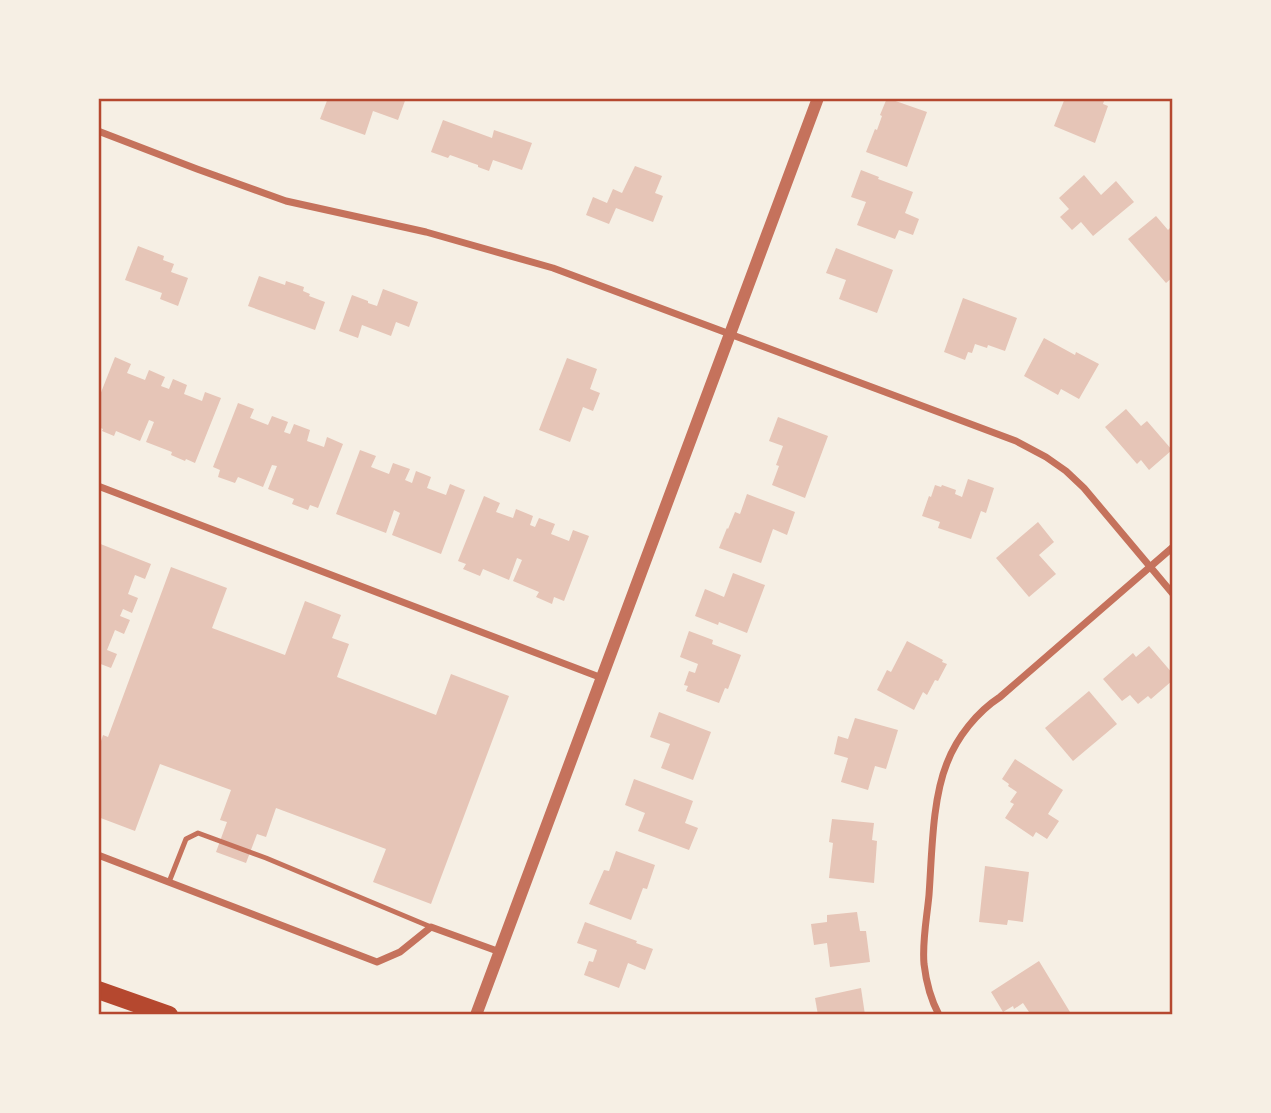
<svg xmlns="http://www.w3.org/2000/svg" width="1271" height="1113" viewBox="0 0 1271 1113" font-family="Roboto,sans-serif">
  <rect width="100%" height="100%" fill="#f6efe4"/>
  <!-- building -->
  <g fill="#e6c5b7">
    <path d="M328,98H406L398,120L373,111L365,135L320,119Z"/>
    <path d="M887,98L927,112L907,167L866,152L875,129L877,130L882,116L880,115Z"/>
    <path d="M1065,98H1105L1103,104L1108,106L1095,143L1054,126Z"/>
    <path d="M443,120L492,138L494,130L532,143L522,170L493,160L489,171L478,167V165L450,155L448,158L431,152Z"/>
    <path d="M635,166L662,176L655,193L663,196L653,222L616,208L609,224L586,215L593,197L607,203L613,189L622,193Z"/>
    <path d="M861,170L879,177L878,179L913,192L905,213L919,219L913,235L899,230L895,239L857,225L866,202L851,197Z"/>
    <path d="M1084,175L1101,195L1116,181L1134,202L1093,236L1081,222L1072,230L1060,217L1069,209L1059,198Z"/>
    <path d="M1156,216L1168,230L1170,228L1173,232V277L1166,283L1128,239Z"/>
    <path d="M138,246L164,256L163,260L174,264L171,272L188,278L178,306L160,299L162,293L125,280Z"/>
    <path d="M836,248L893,270L877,313L839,299L846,280L826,273Z"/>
    <path d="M259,276L285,285L286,281L304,287L303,291L310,294L309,296L325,302L315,330L248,306Z"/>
    <path d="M383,289L418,302L409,327L396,322L391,336L362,325L358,338L339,331L352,295L368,301V303L377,306Z"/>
    <path d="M963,298L1017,318L1005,351L988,345L987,348L975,344L972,353L968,352L965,360L944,352Z"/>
    <path d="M1044,338L1075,355L1076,352L1099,364L1079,399L1061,389L1058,395L1024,376Z"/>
    <path d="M115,357L131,364L127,373L145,380L149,370L165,377L161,386L169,389L173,379L187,385L184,394L202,401L205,392L221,398L195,463L186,459L185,461L171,455L172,452L146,442L154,422L149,420L140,441L116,431L114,436L102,431L103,429L98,427V400Z"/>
    <path d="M567,358L597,369L590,389L600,393L593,411L583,407L570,442L539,430Z"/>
    <path d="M238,403L254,409L250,418L268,425L272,416L288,422L284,432L290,434L294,424L310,430L307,441L324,447L327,437L343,444L318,508L310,505L308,510L292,504L294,499L268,489L277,466L272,465L263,487L238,477L235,483L218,477L220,470L213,467Z"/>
    <path d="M1126,409L1141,426L1147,421L1172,450L1149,470L1141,460L1137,464L1105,427Z"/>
    <path d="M778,417L828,436L805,498L772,485L779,466L776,465L783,446L769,441Z"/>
    <path d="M360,450L376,456L371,467L389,474L393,463L410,469L405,480L412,483L416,471L431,477L427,488L446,495L450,484L465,490L441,554L392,535L400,513L394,510L386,533L336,514Z"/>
    <path d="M968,479L994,488L986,513L981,511L971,539L938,528L940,522L922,516L929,496L931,497L935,485L941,487L942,485L956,490L955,494L962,497Z"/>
    <path d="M747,494L795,512L787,535L773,529L761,563L719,548L727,528L728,529L735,512L740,514Z"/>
    <path d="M484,496L500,503L496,512L513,518L516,509L533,516L530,525L535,527L539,518L555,524L551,534L569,541L573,530L589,536L564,601L554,597L552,604L536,597L539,592L513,581L522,560L517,558L509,580L483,569L480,576L463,569L466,564L458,561Z"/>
    <path d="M1038,522L1054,542L1039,555L1056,574L1029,597L996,558Z"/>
    <path d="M98,543L151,564L145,579L135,575L128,594L138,598L132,613L123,609L120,616L130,620L124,634L115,630L107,650L117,654L111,668L98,663Z"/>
    <path d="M171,567L227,588L212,628L285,655L305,601L341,615L332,638L349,644L337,677L436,715L451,674L509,696L431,904L373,882L386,849L276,808L266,837L257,834L246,863L216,852L227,822L220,820L231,790L160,764L135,831L98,817V750L103,735L108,737Z"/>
    <path d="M733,573L765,585L747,633L719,622L718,625L695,616L705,589L724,597Z"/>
    <path d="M689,631L713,640L712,644L741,655L728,689L725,688L719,703L686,691L688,686L684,685L689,671L695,673L698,664L680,657Z"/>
    <path d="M907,641L943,660L942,662L947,664L938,681L935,680L927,695L923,692L914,710L877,690L887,670L891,672Z"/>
    <path d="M1149,646L1173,674V680L1151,699L1148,696L1138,704L1130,695L1122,701L1103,679L1133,653L1136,657Z"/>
    <path d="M1089,691L1117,724L1073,761L1045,728Z"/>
    <path d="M659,712L711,732L693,780L661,768L670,744L650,737Z"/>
    <path d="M855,718L898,730L886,769L875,766L868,790L841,782L848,758L834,754L838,736L848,739Z"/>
    <path d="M1015,759L1063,790L1048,814L1059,821L1047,839L1036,832L1033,837L1005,818L1014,804L1010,802L1017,792L1008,786L1009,784L1002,779Z"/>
    <path d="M634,779L693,801L685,823L698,828L689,850L638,831L645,813L625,805Z"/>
    <path d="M832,819L874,823L872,840L877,841L874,883L829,878L833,843L829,842Z"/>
    <path d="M616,851L655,865L647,889L643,888L631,920L589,904L604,870L609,871Z"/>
    <path d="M985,866L1029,872L1023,922L1008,920L1007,925L979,922Z"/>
    <path d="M857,912L860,931H866L870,962L830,967L827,943L814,945L811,924L827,922V915Z"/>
    <path d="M585,922L637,941L636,943L653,949L645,970L628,963L619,988L584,975L589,961L593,962L597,950L577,943Z"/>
    <path d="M1039,961L1070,1012L1065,1015H1031L1023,1003L1014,1009L1013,1006L1003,1012L991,992Z"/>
    <path d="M861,988L865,1015H818L815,998Z"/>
  </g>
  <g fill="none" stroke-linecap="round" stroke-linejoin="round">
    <!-- service -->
    <path stroke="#c5725c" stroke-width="5" d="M169,882L186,839L198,833L266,858L431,927"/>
    <!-- minor -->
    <g stroke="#c5725c" stroke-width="7">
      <path d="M98,131L197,169L286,201L426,232L553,268L1016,441L1046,457L1066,471L1084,488L1173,594"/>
      <path d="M98,486L602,678"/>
      <path d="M98,855L377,962L400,952L431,927L500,952"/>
      <path d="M939,1015C931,1000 926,981 924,964C922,941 927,917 929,895C932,854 932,800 947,763C957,737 977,712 1000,697L1173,547"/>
    </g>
    <!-- tertiary -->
    <path stroke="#c5725c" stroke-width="12" d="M476,1015L818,98"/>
    <!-- primary -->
    <path stroke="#b5482f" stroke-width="18" d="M98,990L169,1015"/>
  </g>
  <!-- border -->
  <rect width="1271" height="1113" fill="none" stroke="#f6efe4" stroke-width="200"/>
  <rect x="100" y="100" width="1071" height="913" fill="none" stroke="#b5482f" stroke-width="2.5"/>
</svg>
